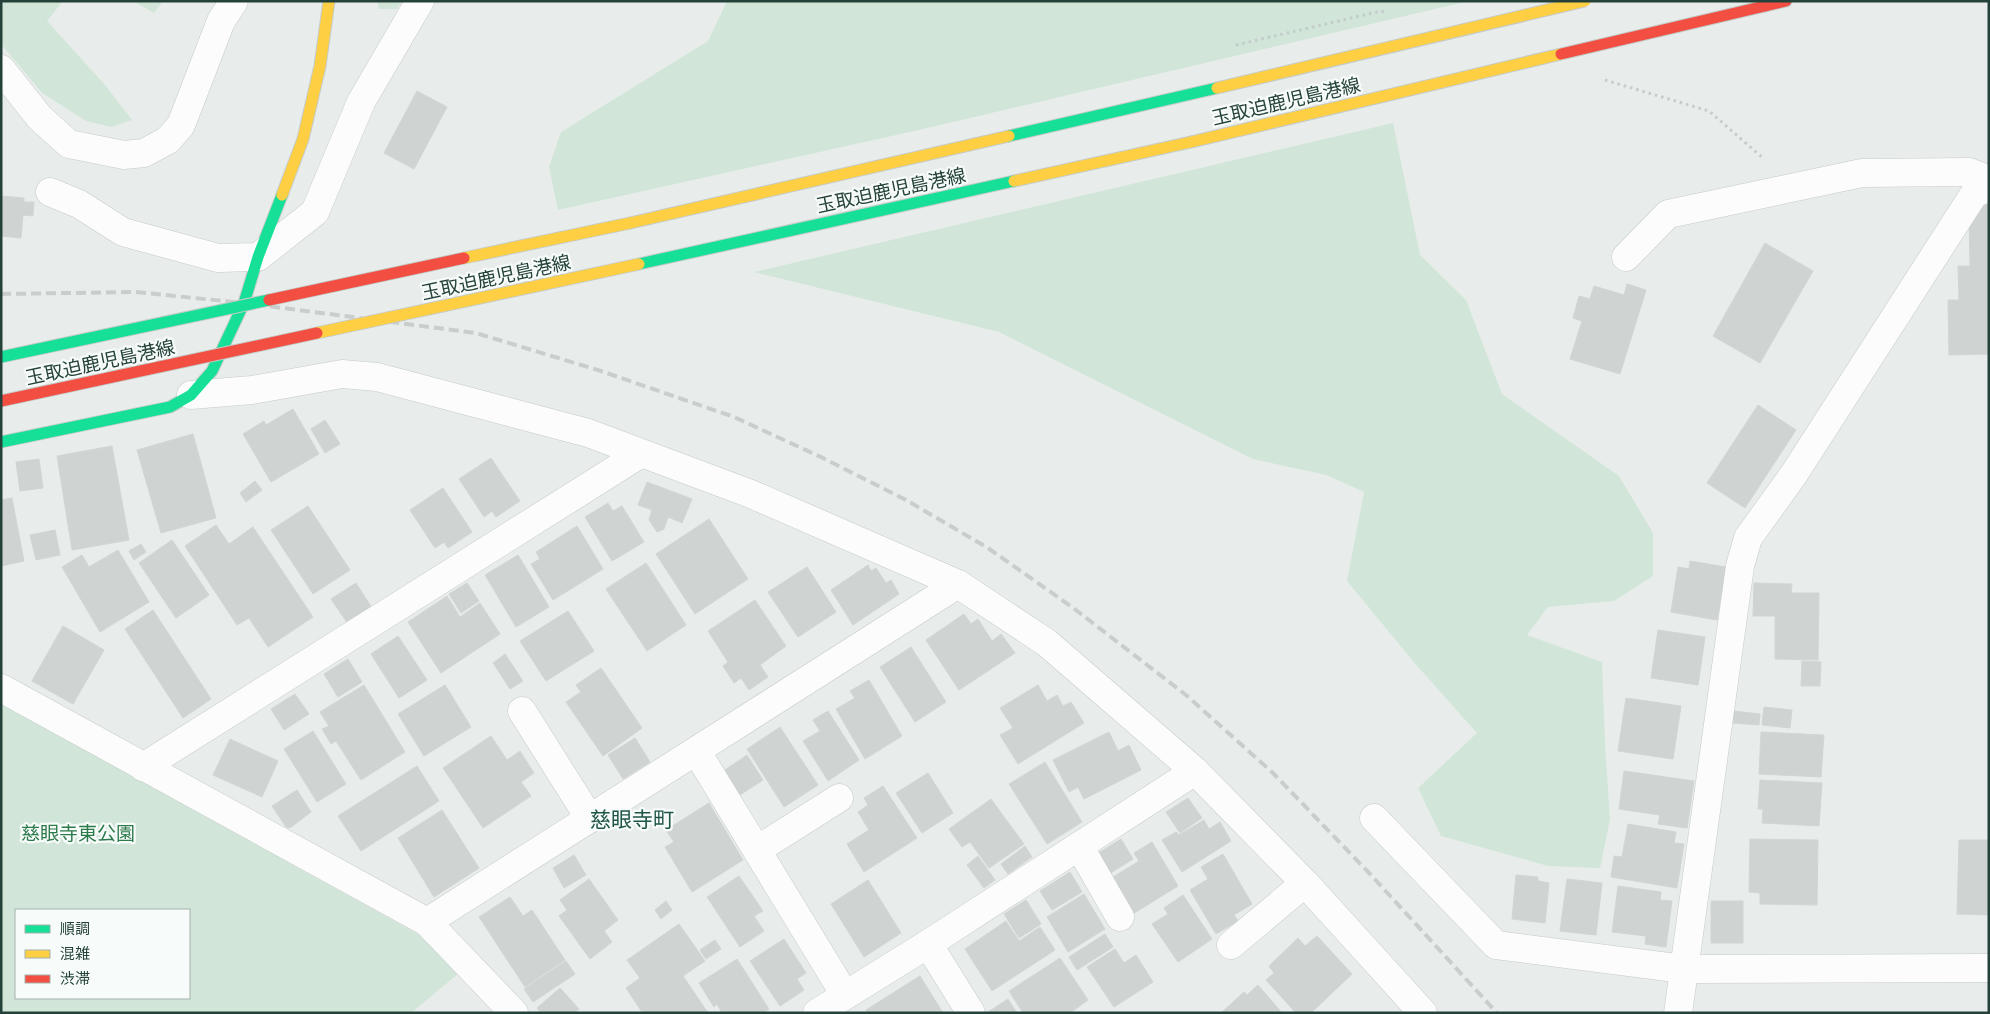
<svg xmlns="http://www.w3.org/2000/svg" width="1990" height="1014" viewBox="0 0 1990 1014" font-family="Signika,'Noto Sans JP',sans-serif">
  <rect width="100%" height="100%" fill="#e8edeb"/>
  <!-- green -->
  <g fill="#d1e6d8" fill-rule="evenodd">
    <path d="M1,1H63L47,21L105,85L132,120L111,127L86,121L42,93L1,44Z"/>
    <path d="M133,1H163L154,13Z"/>
    <path d="M377,1H402L397,9H379Z"/>
    <path d="M727,1H1469L919,130L558,210L549,167L561,132L708,41Z"/>
    <path d="M1393,123L1420,255L1466,300L1502,394L1619,476L1653,533V576L1614,601L1548,607L1527,635L1602,662L1605,745L1610,819L1600,868L1548,866L1441,836L1418,788L1477,733L1418,667L1347,581L1364,492L1326,475L1253,459L999,332L754,272Z"/>
    <path d="M1,703L421,936L458,974L411,1013H1ZM16,910H189V998H16Z"/>
  </g>
  <!-- building -->
  <g fill="#cfd4d2" stroke="#d1d6d4">
    <path d="M417,91L447,107L414,169L384,153Z"/>
    <path d="M1,196L24,198V202H34L33,216L23,215L21,238L1,236Z"/>
    <path d="M1985,202H1989V354L1949,355L1948,300H1959L1958,266H1970L1969,218Z"/>
    <path d="M1765,243L1813,271L1760,363L1713,336Z"/>
    <path d="M1627,284L1646,290L1620,374L1570,359L1582,321L1573,318L1579,296L1590,299L1594,286L1624,295Z"/>
    <path d="M1758,405L1796,430L1745,508L1707,483Z"/>
    <path d="M293,409L319,454L271,482L243,434L264,421L266,425Z"/>
    <path d="M325,420L340,444L325,453L311,429Z"/>
    <path d="M193,434L216,518L161,533L137,450Z"/>
    <path d="M112,446L129,540L72,550L57,456Z"/>
    <path d="M491,458L520,501L496,517L492,511L484,517L459,479Z"/>
    <path d="M39,459L43,488L20,491L16,462Z"/>
    <path d="M255,481L262,490L246,502L240,493Z"/>
    <path d="M647,482L692,499L682,523L668,517L664,529L657,532L649,520L652,510L638,505Z"/>
    <path d="M443,488L472,532L448,548L444,542L435,548L410,510Z"/>
    <path d="M12,498L24,561L1,566V500Z"/>
    <path d="M608,503L613,511L622,506L644,542L612,561L585,517Z"/>
    <path d="M308,506L350,570L313,594L271,530Z"/>
    <path d="M709,519L748,579L695,614L656,554Z"/>
    <path d="M216,525L229,544L253,527L313,617L268,647L249,618L237,625L185,546Z"/>
    <path d="M577,526L603,569L553,600L531,564L540,559L536,552Z"/>
    <path d="M55,530L60,555L36,560L30,535Z"/>
    <path d="M172,540L209,595L176,618L139,563Z"/>
    <path d="M141,544L146,552L134,560L129,551Z"/>
    <path d="M118,550L149,602L100,632L62,567L82,555L89,567Z"/>
    <path d="M518,555L549,607L516,627L485,575Z"/>
    <path d="M1690,561L1726,567L1717,620L1671,612L1678,567L1689,569Z"/>
    <path d="M646,563L686,625L647,651L606,589Z"/>
    <path d="M868,565L871,571L876,568L886,583L891,580L899,594L853,625L831,590Z"/>
    <path d="M807,567L836,612L798,637L768,592Z"/>
    <path d="M356,583L372,608L348,624L331,599Z"/>
    <path d="M467,583L479,601L461,613L449,594Z"/>
    <path d="M1754,583L1792,584L1791,593H1819L1818,660L1775,659V616H1753Z"/>
    <path d="M447,596L460,617L480,603L500,634L441,673L408,622Z"/>
    <path d="M755,600L786,646L760,665L768,677L749,690L741,678L734,683L723,666L728,662L708,631Z"/>
    <path d="M153,610L211,699L183,718L125,629Z"/>
    <path d="M568,611L594,651L546,681L520,641Z"/>
    <path d="M964,614L971,624L978,619L992,641L1001,634L1015,653L959,690L926,640Z"/>
    <path d="M63,626L104,650L73,704L32,681Z"/>
    <path d="M1658,630L1705,637L1698,685L1651,678Z"/>
    <path d="M398,636L427,680L399,698L371,654Z"/>
    <path d="M911,647L946,702L915,722L880,667Z"/>
    <path d="M505,654L523,681L510,689L493,663Z"/>
    <path d="M348,659L362,682L338,697L324,674Z"/>
    <path d="M1802,661L1821,662L1820,686H1801Z"/>
    <path d="M601,668L642,728L603,756L566,702L581,692L576,685Z"/>
    <path d="M869,680L902,736L865,759L836,709L855,698L850,691Z"/>
    <path d="M364,685L405,752L361,780L336,741L331,744L322,729L329,726L320,712Z"/>
    <path d="M445,685L471,727L424,756L398,714Z"/>
    <path d="M1038,685L1047,701L1057,695L1063,706L1071,702L1084,723L1018,764L1000,735L1013,728L1000,708Z"/>
    <path d="M295,694L309,714L284,730L271,709Z"/>
    <path d="M1626,698L1681,706L1673,759L1618,751Z"/>
    <path d="M1764,707L1792,710L1790,728L1762,725Z"/>
    <path d="M828,711L859,760L828,781L803,741L820,731L813,720Z"/>
    <path d="M1734,711L1760,714L1759,725L1733,723Z"/>
    <path d="M780,727L818,785L784,807L747,749Z"/>
    <path d="M313,731L346,784L317,802L284,749Z"/>
    <path d="M1109,732L1118,751L1129,745L1141,770L1084,799L1078,787L1069,792L1053,760Z"/>
    <path d="M1761,732L1824,735L1821,777L1759,774Z"/>
    <path d="M491,736L507,760L520,751L534,773L521,782L531,796L483,828L443,768Z"/>
    <path d="M635,738L650,762L623,779L608,755Z"/>
    <path d="M230,739L278,761L262,797L213,775Z"/>
    <path d="M747,755L763,780L740,795L725,770Z"/>
    <path d="M1045,762L1082,822L1047,844L1009,784Z"/>
    <path d="M417,766L439,801L361,851L338,816Z"/>
    <path d="M1624,771L1694,781L1687,828L1658,824L1660,815L1619,809Z"/>
    <path d="M928,773L953,813L922,833L896,793Z"/>
    <path d="M1760,780L1822,783L1819,826L1762,823L1763,809H1758Z"/>
    <path d="M883,786L917,838L864,872L847,844L869,830L858,812L868,805L864,798Z"/>
    <path d="M297,790L311,812L290,828L286,827L272,806Z"/>
    <path d="M1188,798L1202,818L1180,833L1166,812Z"/>
    <path d="M991,799L1024,844L989,868L970,842L962,847L949,829Z"/>
    <path d="M709,803L743,860L692,892L665,847L674,842L666,830Z"/>
    <path d="M442,810L479,868L434,897L398,838Z"/>
    <path d="M1204,820L1209,829L1220,822L1231,841L1182,872L1162,840L1176,832L1179,835Z"/>
    <path d="M1628,824L1676,832L1674,843L1684,844L1677,888L1611,877L1614,856L1622,857Z"/>
    <path d="M1121,839L1133,859L1109,874L1097,854Z"/>
    <path d="M1750,839L1818,840L1817,905L1760,904V893L1749,892Z"/>
    <path d="M1959,840H1989V915L1957,914Z"/>
    <path d="M1152,842L1178,886L1131,915L1110,879L1139,861L1134,853Z"/>
    <path d="M1025,846L1032,857L1008,874L1001,864Z"/>
    <path d="M1223,854L1252,904L1234,915L1238,921L1216,934L1190,890L1208,879L1201,867Z"/>
    <path d="M574,855L586,875L564,888L553,868Z"/>
    <path d="M978,856L995,880L984,888L967,865Z"/>
    <path d="M1070,872L1082,892L1052,910L1040,891Z"/>
    <path d="M1516,875L1538,877V881L1549,883L1545,923L1512,919Z"/>
    <path d="M739,876L763,911L754,916L764,931L740,947L707,897Z"/>
    <path d="M589,879L618,920L604,931L612,942L590,959L559,916L567,910L560,900Z"/>
    <path d="M1567,879L1602,883L1596,935L1560,931Z"/>
    <path d="M868,880L901,933L864,957L831,904Z"/>
    <path d="M1618,886L1661,892L1660,900L1672,901L1666,947L1645,944L1646,936L1612,932Z"/>
    <path d="M1084,894L1105,929L1068,952L1047,917Z"/>
    <path d="M1183,895L1212,939L1178,962L1152,924L1168,914L1164,908Z"/>
    <path d="M510,897L523,916L532,910L565,960L525,987L479,917Z"/>
    <path d="M1026,900L1041,924L1019,938L1004,914Z"/>
    <path d="M666,901L672,910L661,919L655,910Z"/>
    <rect x="1711" y="901" width="32" height="42"/>
    <path d="M1006,921L1019,941L1040,927L1055,950L992,991L965,949Z"/>
    <path d="M679,924L705,961L683,976L708,1013H640L642,1012L626,988L640,978L627,960Z"/>
    <path d="M1105,934L1113,947L1077,970L1069,957Z"/>
    <path d="M1317,936L1352,974L1311,1013H1296L1266,980L1274,973L1269,966L1298,938L1305,946Z"/>
    <path d="M784,939L806,973L797,979L804,990L780,1006L750,961Z"/>
    <path d="M715,940L721,949L706,959L700,950Z"/>
    <path d="M1115,949L1124,963L1136,955L1153,982L1114,1007L1087,967Z"/>
    <path d="M1060,958L1088,1000L1070,1013H1023L1009,991Z"/>
    <path d="M737,959L769,1009L763,1013H722L717,1004L714,1007L699,983Z"/>
    <path d="M566,961L575,974L533,1002L524,989Z"/>
    <path d="M920,976L943,1013H868L866,1010Z"/>
    <path d="M1258,985L1282,1013H1221L1244,992L1247,995Z"/>
    <path d="M560,988L579,1009L574,1013H541L537,1008Z"/>
    <path d="M1008,999L1017,1013H989L988,1012Z"/>
  </g>
  <g fill="none" stroke-linecap="round" stroke-linejoin="round">
    <!-- street casing -->
    <g stroke="#c5cac8" stroke-width="29">
      <g id="street">
        <path d="M1,69L40,118L69,144L124,155L144,153L168,140L181,125L221,21L234,1"/>
        <path d="M50,192L79,204L123,232L218,258L258,257L315,212L361,102L420,1"/>
        <path d="M1626,257L1668,214L1862,173L1969,172L1989,180"/>
        <path d="M191,395L252,390L342,374L377,377L588,433L751,494L958,584L1047,643L1195,771L1305,883L1423,1013"/>
        <path d="M1,688L427,922L514,1013"/>
        <path d="M522,711L590,819"/>
        <path d="M697,752L845,995"/>
        <path d="M143,767L640,454"/>
        <path d="M1374,818L1496,945L1684,969L1989,968"/>
        <path d="M1079,846L1120,917"/>
        <path d="M757,850L839,798"/>
        <path d="M427,922L958,584"/>
        <path d="M928,944L971,1013"/>
        <path d="M1231,945L1305,883"/>
        <path d="M817,1013L928,944L1195,771"/>
        <path d="M1678,1013L1740,566L1748,538L1794,474L1974,194L1989,187"/>
      </g>
    </g>
    <!-- fast casing -->
    <g stroke="#c3cbc8" stroke-width="13">
      <g id="fast">
        <path d="M1009,136L1217,88"/>
        <path d="M639,264L1014,181"/>
        <path d="M1,442L170,407L191,395L212,371L244,303L258,257L282,195"/>
      </g>
    </g>
    <!-- slow casing -->
    <g stroke="#c3cbc8" stroke-width="13">
      <g id="slow">
        <path d="M1014,181L1191,142"/>
        <path d="M282,195L303,139L320,66L329,1"/>
        <path d="M630,223L1009,136"/>
      </g>
    </g>
    <!-- jam casing -->
    <g stroke="#c3cbc8" stroke-width="13">
      <path id="jam" d="M1765,6L1786,1"/>
    </g>
    <!-- path -->
    <g stroke="#c3ccca" stroke-width="3" stroke-dasharray="2.5 4" stroke-linecap="butt">
      <path d="M1236,45L1381,11L1386,13"/>
      <path d="M1605,80L1709,111L1764,159"/>
    </g>
    <!-- street -->
    <use href="#street" stroke="#fcfcfc" stroke-width="28"/>
    <!-- fast -->
    <use href="#fast" stroke="#16e098" stroke-width="11"/>
    <!-- slow -->
    <use href="#slow" stroke="#ffcf43" stroke-width="11"/>
    <!-- jam -->
    <use href="#jam" stroke="#f24e42" stroke-width="11"/>
    <!-- rail -->
    <path stroke="#c9cdcc" stroke-width="4" stroke-dasharray="10 5" stroke-linecap="butt" d="M1,294L135,292L244,303L476,333L601,371L734,417L823,458L906,500L988,548L1072,607L1186,695L1273,773L1371,875L1497,1013"/>
    <!-- fast-bridge casing -->
    <g stroke="#c3cbc8" stroke-width="13" stroke-linecap="butt">
      <path id="fast-bridge" d="M1,357L269,300"/>
    </g>
    <!-- slow-bridge casing -->
    <g stroke="#c3cbc8" stroke-width="13" stroke-linecap="butt">
      <g id="slow-bridge">
        <path d="M1217,88L1585,1"/>
        <path d="M1191,142L1561,54"/>
        <path d="M464,258L630,223"/>
        <path d="M317,333L639,264"/>
      </g>
    </g>
    <!-- jam-bridge casing -->
    <g stroke="#c3cbc8" stroke-width="13" stroke-linecap="butt">
      <g id="jam-bridge">
        <path d="M1561,54L1765,6"/>
        <path d="M269,300L464,258"/>
        <path d="M1,401L317,333"/>
      </g>
    </g>
    <!-- fast-bridge -->
    <use href="#fast-bridge" stroke="#16e098" stroke-width="11"/>
    <!-- slow-bridge -->
    <use href="#slow-bridge" stroke="#ffcf43" stroke-width="11"/>
    <!-- jam-bridge -->
    <use href="#jam-bridge" stroke="#f24e42" stroke-width="11"/>
  </g>
  <g text-anchor="middle" stroke-width="4.5" stroke-linejoin="round" paint-order="stroke">
    <!-- street labels -->
    <g font-size="19" fill="#24423a" stroke="#f7fbf9">
      <text transform="translate(1286 101) rotate(-13)" y="7">玉取迫鹿児島港線</text>
      <text transform="translate(891 190) rotate(-12)" y="7">玉取迫鹿児島港線</text>
      <text transform="translate(496 277) rotate(-12)" y="7">玉取迫鹿児島港線</text>
      <text transform="translate(100 362) rotate(-12)" y="7">玉取迫鹿児島港線</text>
    </g>
    <!-- park labels -->
    <g font-size="19" fill="#2d7a4b" stroke="#f7fbf9">
      <text x="78" y="840">慈眼寺東公園</text>
    </g>
    <!-- quarter labels -->
    <g font-size="21" fill="#1f5548" stroke="#f7fbf9">
      <text x="632" y="827">慈眼寺町</text>
    </g>
  </g>
  <!-- border -->
  <rect width="1990" height="1014" fill="none" stroke="#24423a" stroke-width="5"/>
  <!-- legend -->
  <rect x="15" y="909" width="175" height="90" fill="#f7fbf9" stroke="#a3b1ad"/>
  <rect x="25" y="925" width="25" height="8" fill="#16e098" stroke="#a3b1ad"/>
  <text x="60" y="934" font-size="15" fill="#24423a">順調</text>
  <rect x="25" y="950" width="25" height="8" fill="#ffcf43" stroke="#a3b1ad"/>
  <text x="60" y="959" font-size="15" fill="#24423a">混雑</text>
  <rect x="25" y="975" width="25" height="8" fill="#f24e42" stroke="#a3b1ad"/>
  <text x="60" y="984" font-size="15" fill="#24423a">渋滞</text>
</svg>
